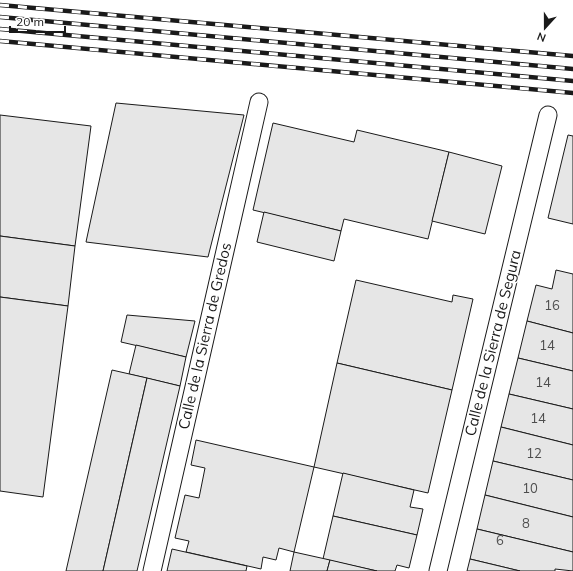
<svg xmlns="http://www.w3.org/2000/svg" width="573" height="571" viewBox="0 0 573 571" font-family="Mulish,sans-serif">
  <rect width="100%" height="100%" fill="#fff"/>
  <!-- building -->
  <g fill="#e6e6e6" stroke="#1a1a1a">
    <path d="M116,103L244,115L208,257L86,242Z"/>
    <path d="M0,115L91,126L75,246L0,236Z"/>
    <path d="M273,123L354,142L357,130L449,152L428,239L344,219L341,231L253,210Z"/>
    <path d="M568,135L573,136V224L548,218Z"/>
    <path d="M449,152L502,166L485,234L432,221Z"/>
    <path d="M264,212L341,231L334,261L257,242Z"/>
    <path d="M0,236L75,246L68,306L0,297Z"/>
    <path d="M556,270L573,274V333L527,321L536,285L552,289Z"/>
    <path d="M356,280L452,302L453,295L473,299L452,390L337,363Z"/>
    <path d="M0,297L68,306L43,497L0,491Z"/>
    <path d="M127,315L195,321L186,357L121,342Z"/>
    <path d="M527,321L573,333V371L518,358Z"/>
    <path d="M136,345L186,357L180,386L129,374Z"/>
    <path d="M518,358L573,371V409L509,394Z"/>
    <path d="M337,363L452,390L428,493L314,467Z"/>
    <path d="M112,370L147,378L103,571H66Z"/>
    <path d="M147,378L180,386L137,571H103Z"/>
    <path d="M509,394L573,409V445L501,427Z"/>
    <path d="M501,427L573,445V480L493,461Z"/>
    <path d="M196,440L314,467L294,552L279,548L276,560L263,557L261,569L186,552L189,541L175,538L185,495L199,498L205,468L191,465Z"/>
    <path d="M493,461L573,480V517L485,495Z"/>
    <path d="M343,473L414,490L410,507L423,509L417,535L333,516Z"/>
    <path d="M485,495L573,517V552L477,529Z"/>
    <path d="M333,516L417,535L409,568L397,565L395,571H377L323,559Z"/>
    <path d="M477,529L573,552V571L555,569V571H520L470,559Z"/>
    <path d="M172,549L247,566L246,571H167Z"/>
    <path d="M294,552L330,560L327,571H290Z"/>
    <path d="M470,559L520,571H467Z"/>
    <path d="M330,560L377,571H327Z"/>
  </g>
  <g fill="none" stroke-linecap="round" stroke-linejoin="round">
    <!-- minor casing -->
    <g stroke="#1a1a1a" stroke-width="19">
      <g id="minor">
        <path d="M152,571L259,102"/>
        <path d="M438,571L548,115"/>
      </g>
    </g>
    <!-- minor -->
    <use href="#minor" stroke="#fff" stroke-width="17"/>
    <!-- rail casing -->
    <g stroke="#1a1a1a" stroke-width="4.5">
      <g id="rail">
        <path d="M0,5L573,56"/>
        <path d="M0,17L573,69"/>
        <path d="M0,29L573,81"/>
        <path d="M0,41L573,93"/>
      </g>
    </g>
    <!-- rail -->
    <use href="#rail" stroke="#fff" stroke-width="3" stroke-dasharray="9" stroke-linecap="butt"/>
  </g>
  <g text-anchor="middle" stroke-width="3" stroke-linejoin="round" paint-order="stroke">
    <!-- number labels -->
    <g font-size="13" fill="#4d4d4d">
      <text x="552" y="310">16</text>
      <text x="547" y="350">14</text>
      <text x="543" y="387">14</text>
      <text x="538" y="423">14</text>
      <text x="534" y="458">12</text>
      <text x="530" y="493">10</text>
      <text x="526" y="528">8</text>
      <text x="500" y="545">6</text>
    </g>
    <!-- street labels -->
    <g font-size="15" fill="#1a1a1a" stroke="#fff">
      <text transform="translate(205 336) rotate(-77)" y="5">Calle de la Sierra de Gredos</text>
      <text transform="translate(493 343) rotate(-76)" y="5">Calle de la Sierra de Segura</text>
    </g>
  </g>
  <!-- north arrow -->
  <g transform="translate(545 28) rotate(201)" stroke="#ffffff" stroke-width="3" paint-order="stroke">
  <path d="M0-3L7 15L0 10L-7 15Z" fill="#1a1a1a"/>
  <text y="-6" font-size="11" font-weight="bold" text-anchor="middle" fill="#1a1a1a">N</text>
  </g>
  <!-- scale -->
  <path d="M10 26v6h55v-6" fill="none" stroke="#1a1a1a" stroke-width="2"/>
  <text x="16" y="26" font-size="12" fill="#1a1a1a" stroke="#ffffff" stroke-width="3" paint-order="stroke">20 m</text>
</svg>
